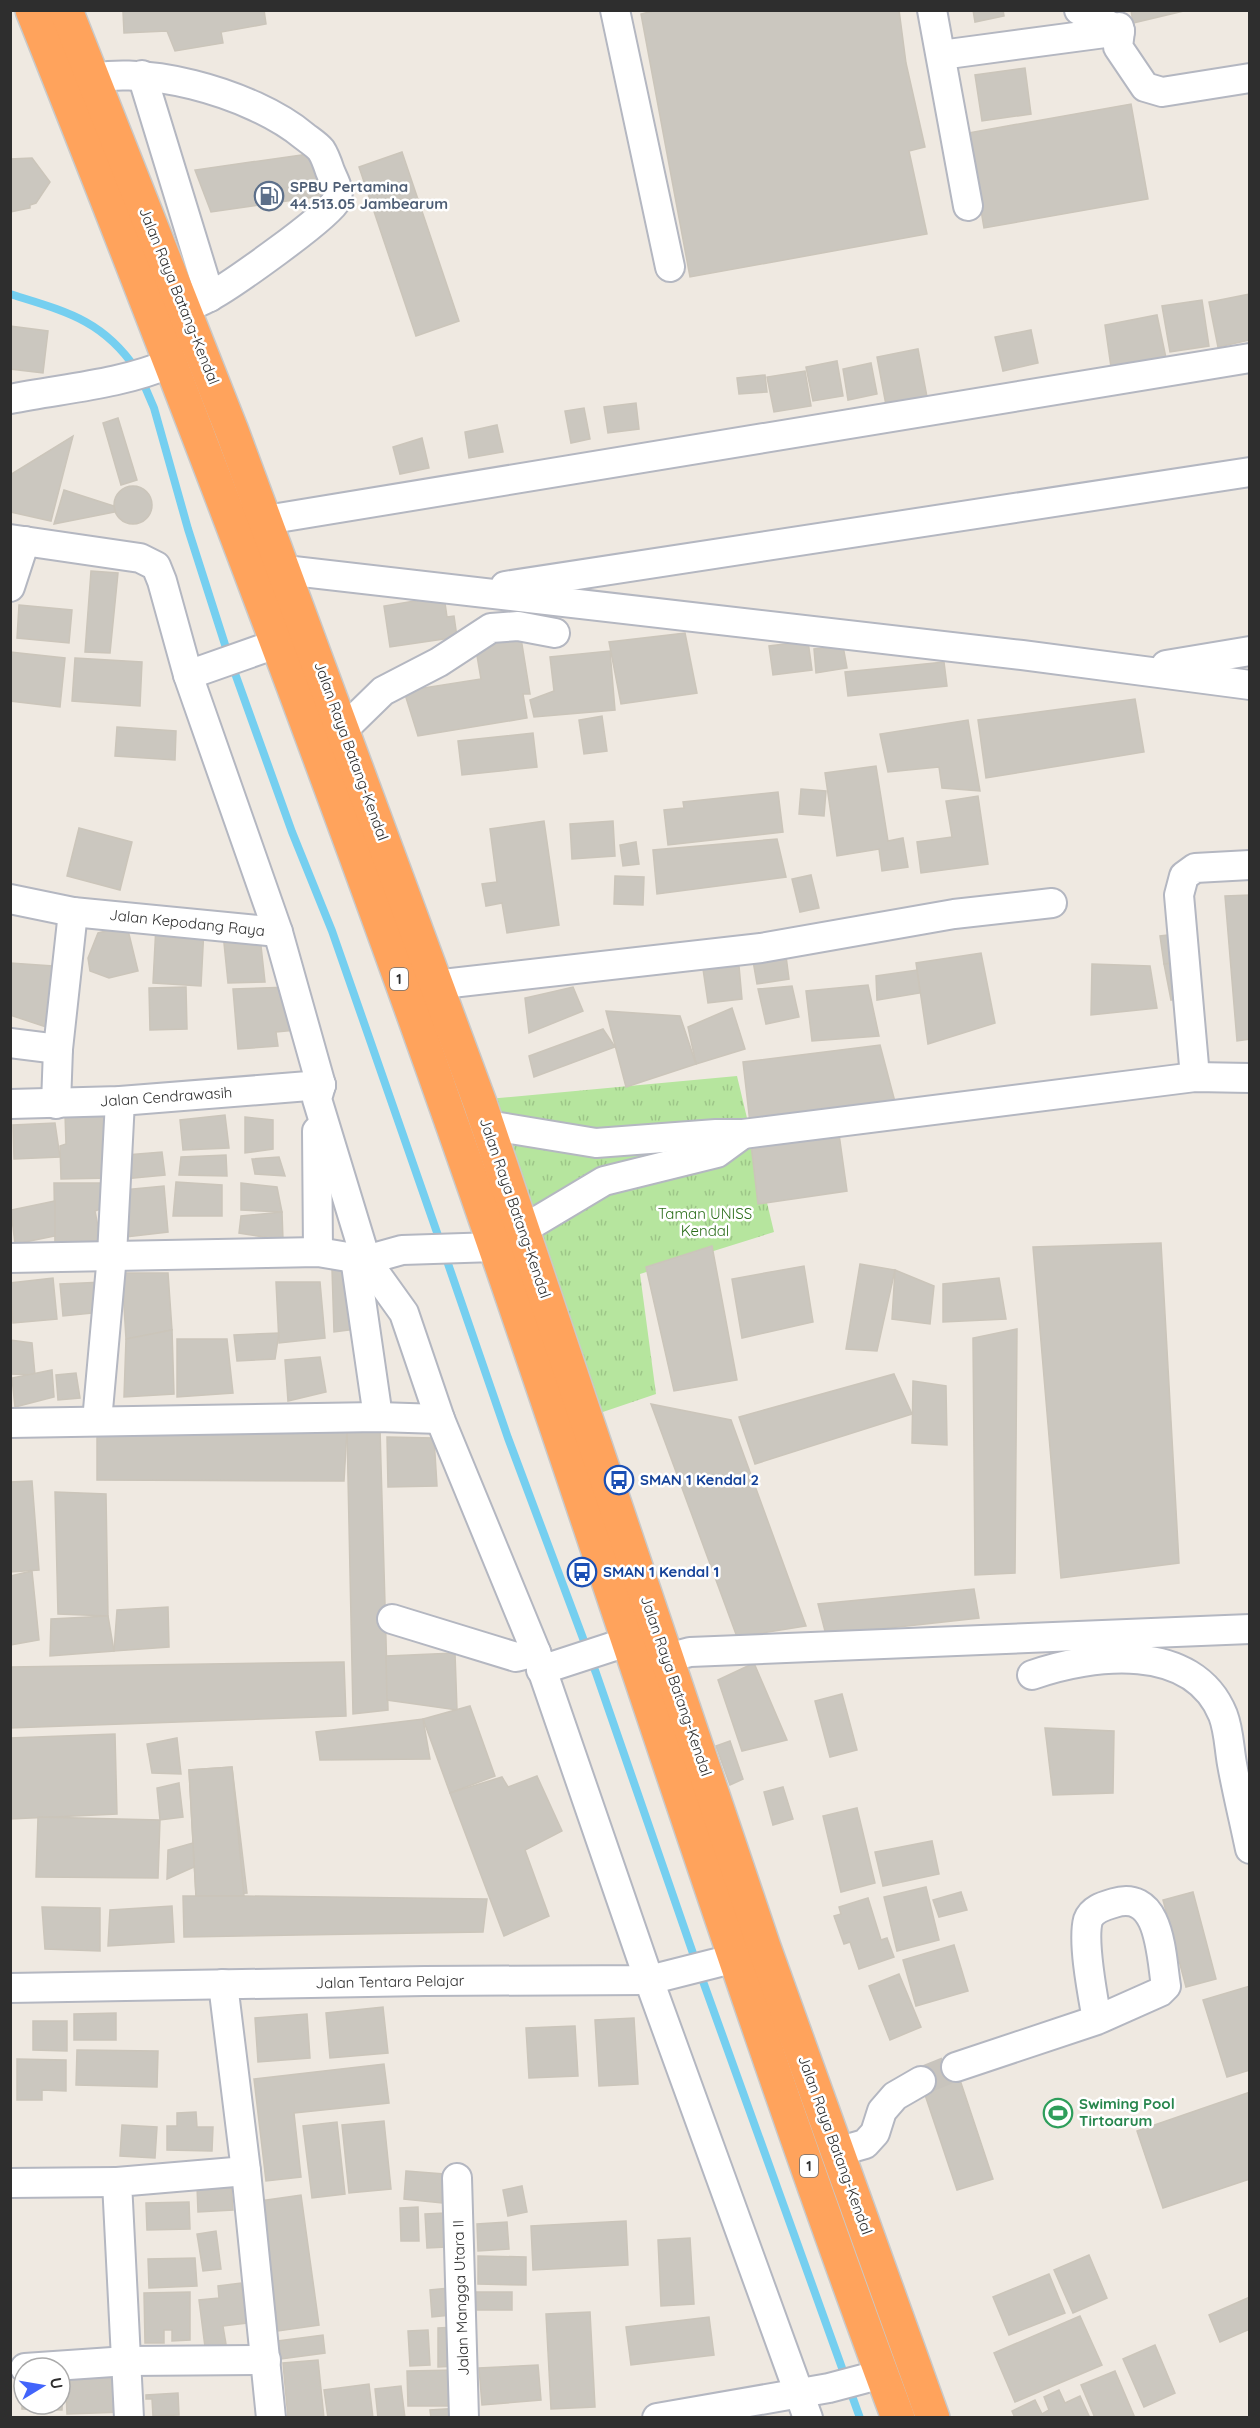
<svg xmlns="http://www.w3.org/2000/svg" width="1260" height="2428" viewBox="0 0 1260 2428" font-family="Quicksand,sans-serif">
  <defs>
    <pattern id="grass-tufts" width="24" height="20" patternUnits="userSpaceOnUse" patternTransform="scale(1.5)"><rect width="24" height="20" fill="#b6e59e"/><path d="M3 7l-1-3M5 7V3M7 7l1-3M15 17l-1-3M17 17v-4M19 17l1-3" fill="none" stroke="#9dc588"/></pattern>
  </defs>
  <rect width="100%" height="100%" fill="#efe9e1"/>
  <!-- grass -->
  <path fill="url(#grass-tufts)" d="M737,1076L774,1232L640,1274L656,1394L594,1415L488,1099Z"/>
  <g fill="none" stroke-linecap="round" stroke-linejoin="round">
    <!-- stream -->
    <g stroke="#75cff0" stroke-width="8">
      <path d="M10,294C64,311 102,319 136,369"/>
      <path d="M142,380L154,408L188,529L228,654"/>
      <path d="M232,665L292,832L332,931L441,1244"/>
      <path d="M445,1255L508,1438L596,1673L696,1962"/>
      <path d="M700,1973L860,2418"/>
    </g>
  </g>
  <!-- building -->
  <g fill="#cbc7bf" stroke="#cbc5ba" stroke-width="1.5">
    <path d="M126,10H264L266,24L221,32L223,43L175,51L167,31L124,33L123,12Z"/>
    <path d="M657,10H899L906,63L925,147L909,151L927,234L690,277L641,14Z"/>
    <path d="M973,10H1003L1004,16L975,22Z"/>
    <path d="M1131,10H1188L1133,23Z"/>
    <path d="M1025,68L1031,114L982,121L975,75Z"/>
    <path d="M1131,104L1148,199L984,228L968,133Z"/>
    <path d="M322,152L328,195L211,212L195,170Z"/>
    <path d="M402,152L459,321L416,336L359,167Z"/>
    <path d="M32,158L50,182L36,203L30,205V208L10,212V159Z"/>
    <path d="M1250,294V340L1218,347L1209,302Z"/>
    <path d="M1202,300L1209,346L1170,352L1162,306Z"/>
    <path d="M1157,315L1166,358L1111,367L1105,325Z"/>
    <path d="M10,326L48,331L43,373L10,369Z"/>
    <path d="M1031,330L1038,363L1003,371L995,337Z"/>
    <path d="M918,349L927,397L886,405L877,357Z"/>
    <path d="M837,361L843,396L813,401L806,367Z"/>
    <path d="M871,363L877,394L848,400L843,369Z"/>
    <path d="M805,371L811,406L774,412L767,377Z"/>
    <path d="M765,375L767,392L739,394L737,378Z"/>
    <path d="M636,403L639,429L608,433L604,407Z"/>
    <path d="M584,408L590,439L571,443L565,411Z"/>
    <path d="M118,418L137,480L121,485L103,423Z"/>
    <path d="M497,425L503,452L469,458L465,432Z"/>
    <path d="M73,436L51,521L10,512V475Z"/>
    <path d="M422,438L429,468L400,474L393,447Z"/>
    <circle cx="133" cy="505" r="19"/>
    <path d="M64,490L114,506L115,512L54,524Z"/>
    <path d="M91,571L118,573L110,653L85,652Z"/>
    <path d="M444,596L447,617L454,616L457,637L390,647L384,606Z"/>
    <path d="M19,605L72,610L69,643L17,638Z"/>
    <path d="M685,633L697,693L621,704L609,642Z"/>
    <path d="M521,638L530,694H523L527,718L418,736L404,691L481,679L475,644Z"/>
    <path d="M808,641L812,670L773,675L769,646Z"/>
    <path d="M843,646L847,668L816,673L814,649Z"/>
    <path d="M610,651L615,710L534,717L530,700L554,691L550,657Z"/>
    <path d="M10,652L65,658L60,707L10,701Z"/>
    <path d="M75,658L142,662L140,706L72,701Z"/>
    <path d="M944,662L947,686L848,696L845,672Z"/>
    <path d="M1135,699L1144,752L986,778L978,720Z"/>
    <path d="M602,716L607,751L584,754L579,720Z"/>
    <path d="M968,720L980,791L942,788L939,767L888,772L880,734Z"/>
    <path d="M117,727L176,731L175,760L115,756Z"/>
    <path d="M533,733L537,767L462,775L458,741Z"/>
    <path d="M876,766L888,841L903,838L908,867L882,871L879,849L837,856L825,773Z"/>
    <path d="M801,789L826,791L824,816L799,814Z"/>
    <path d="M778,792L783,832L668,845L664,810L684,808L683,802Z"/>
    <path d="M978,796L988,864L921,873L917,842L952,837L946,801Z"/>
    <path d="M544,821L559,925L507,933L502,903L486,906L482,884L497,882L490,829Z"/>
    <path d="M613,821L615,856L572,859L570,824Z"/>
    <path d="M79,828L132,842L120,890L67,876Z"/>
    <path d="M777,839L786,877L657,894L653,850Z"/>
    <path d="M636,842L639,864L623,866L620,845Z"/>
    <path d="M811,875L819,908L800,912L792,879Z"/>
    <path d="M615,876L644,877L643,905L614,904Z"/>
    <path d="M1250,895V1039L1237,1041L1225,896Z"/>
    <path d="M156,925L204,928L201,986L153,983Z"/>
    <path d="M127,926L138,971L109,978L90,971L88,958L98,933Z"/>
    <path d="M223,933L260,937L265,982L228,983Z"/>
    <path d="M1176,934L1177,963L1164,964L1160,936Z"/>
    <path d="M981,953L995,1023L928,1044L916,963Z"/>
    <path d="M786,956L789,979L757,984L753,961Z"/>
    <path d="M10,963L53,966L55,1030L10,1015Z"/>
    <path d="M1177,963L1180,998L1171,1000L1164,964Z"/>
    <path d="M1092,964L1150,966L1157,1008L1091,1015Z"/>
    <path d="M739,966L742,999L708,1003L703,969Z"/>
    <path d="M917,970L920,993L877,1000L876,976Z"/>
    <path d="M868,985L879,1036L812,1041L806,991Z"/>
    <path d="M792,986L799,1017L766,1024L758,989Z"/>
    <path d="M186,987L187,1029L150,1030L149,988Z"/>
    <path d="M290,987L296,1030L276,1032L278,1046L238,1049L233,989Z"/>
    <path d="M573,987L583,1011L529,1033L525,998Z"/>
    <path d="M732,1008L745,1049L696,1064L688,1027Z"/>
    <path d="M606,1011L680,1016L696,1064L626,1087Z"/>
    <path d="M603,1029L615,1047L534,1077L529,1056Z"/>
    <path d="M880,1045L895,1102L750,1123L743,1062Z"/>
    <path d="M109,1113L110,1178L61,1179L60,1146L66,1144L65,1114Z"/>
    <path d="M225,1115L229,1148L183,1150L180,1120Z"/>
    <path d="M245,1117L273,1120V1149L245,1153Z"/>
    <path d="M55,1123L60,1157L14,1159L13,1125Z"/>
    <path d="M839,1134L847,1191L758,1204L751,1144Z"/>
    <path d="M162,1152L165,1175L124,1179L126,1155Z"/>
    <path d="M226,1155L227,1176L179,1175L181,1157Z"/>
    <path d="M279,1157L285,1176L255,1174L252,1159Z"/>
    <path d="M176,1182L222,1185V1216H173Z"/>
    <path d="M54,1183H106L105,1207L95,1211L102,1248L55,1244Z"/>
    <path d="M241,1183L277,1187L282,1212L241,1210Z"/>
    <path d="M164,1186L168,1232L126,1237L123,1190Z"/>
    <path d="M55,1201V1236L15,1244L11,1210Z"/>
    <path d="M282,1212L283,1240L239,1233L241,1216Z"/>
    <path d="M1161,1243L1179,1563L1061,1578L1033,1247Z"/>
    <path d="M712,1246L737,1380L674,1391L646,1267Z"/>
    <path d="M860,1264L895,1270L877,1351L846,1349Z"/>
    <path d="M804,1266L813,1322L742,1338L732,1279Z"/>
    <path d="M332,1269H360L364,1328L334,1332Z"/>
    <path d="M895,1270L934,1286L930,1324L892,1319Z"/>
    <path d="M122,1273H168L172,1330L126,1339Z"/>
    <path d="M53,1278L57,1319L13,1323L10,1283Z"/>
    <path d="M999,1278L1006,1319L943,1322V1284Z"/>
    <path d="M104,1282L102,1312L63,1316L60,1284Z"/>
    <path d="M276,1282H320L325,1338L279,1343Z"/>
    <path d="M1017,1329L1015,1573L975,1575L973,1338Z"/>
    <path d="M172,1330L174,1394L124,1397L126,1339Z"/>
    <path d="M279,1333L275,1359L237,1361L234,1335Z"/>
    <path d="M177,1339H227L233,1393L177,1397Z"/>
    <path d="M10,1340L32,1343L35,1375L11,1374Z"/>
    <path d="M320,1357L326,1392L288,1401L285,1360Z"/>
    <path d="M52,1370L54,1397L15,1407L12,1378Z"/>
    <path d="M76,1373L80,1398L58,1400L56,1375Z"/>
    <path d="M894,1374L912,1414L755,1464L739,1417Z"/>
    <path d="M913,1381L946,1386L947,1445L912,1443Z"/>
    <path d="M651,1404L731,1420L806,1626L737,1637Z"/>
    <path d="M380,1429L388,1710L353,1714L347,1430Z"/>
    <path d="M347,1430L344,1481L97,1480V1436Z"/>
    <path d="M387,1437L434,1438L437,1486L388,1487Z"/>
    <path d="M32,1481L39,1570L10,1572V1482Z"/>
    <path d="M55,1492L106,1494L108,1616L58,1614Z"/>
    <path d="M32,1571L39,1640L10,1645V1576Z"/>
    <path d="M974,1589L979,1618L826,1635L818,1604Z"/>
    <path d="M168,1607L169,1647L114,1651L117,1610Z"/>
    <path d="M108,1616L114,1651L50,1656L51,1619Z"/>
    <path d="M455,1653L457,1710L387,1700L386,1656Z"/>
    <path d="M344,1662L346,1716L10,1728V1667Z"/>
    <path d="M754,1663L787,1740L742,1751L718,1680Z"/>
    <path d="M842,1694L857,1750L830,1757L815,1701Z"/>
    <path d="M470,1706L495,1776L450,1793L423,1719Z"/>
    <path d="M423,1719L430,1759L320,1760L316,1732Z"/>
    <path d="M1045,1728L1114,1731L1113,1793L1053,1795Z"/>
    <path d="M115,1734L117,1814L10,1819V1738Z"/>
    <path d="M177,1738L181,1774L152,1773L147,1744Z"/>
    <path d="M730,1741L743,1779L730,1785L716,1746Z"/>
    <path d="M232,1767L247,1893L196,1896L189,1770Z"/>
    <path d="M232,1767L244,1896H196L189,1770Z"/>
    <path d="M537,1776L562,1831L525,1850L549,1916L504,1936L450,1793L502,1777L508,1787Z"/>
    <path d="M179,1783L183,1817L160,1820L157,1788Z"/>
    <path d="M783,1787L793,1819L773,1825L764,1792Z"/>
    <path d="M857,1808L875,1883L841,1892L823,1816Z"/>
    <path d="M38,1817L160,1820L158,1878L36,1877Z"/>
    <path d="M932,1841L939,1874L883,1886L875,1852Z"/>
    <path d="M193,1843L194,1867L167,1879L168,1850Z"/>
    <path d="M926,1887L939,1940L897,1951L884,1897Z"/>
    <path d="M961,1892L967,1910L939,1917L933,1900Z"/>
    <path d="M1193,1892L1216,1979L1186,1987L1163,1900Z"/>
    <path d="M183,1896H244L487,1899L483,1932L184,1937Z"/>
    <path d="M868,1898L881,1940L887,1938L894,1957L859,1969L850,1942L844,1944L834,1916L841,1914L839,1907Z"/>
    <path d="M172,1906L174,1942L108,1946L110,1910Z"/>
    <path d="M42,1907L100,1908V1951L45,1949Z"/>
    <path d="M954,1945L968,1991L916,2006L903,1960Z"/>
    <path d="M899,1974L921,2027L890,2040L869,1986Z"/>
    <path d="M1250,1986V2070L1227,2077L1203,2000Z"/>
    <path d="M383,2007L388,2053L330,2058L326,2013Z"/>
    <path d="M116,2013V2040H74V2014Z"/>
    <path d="M307,2014L310,2058L258,2062L255,2018Z"/>
    <path d="M634,2018L638,2084L599,2086L595,2020Z"/>
    <path d="M33,2021H67V2051L33,2050Z"/>
    <path d="M575,2026L578,2076L529,2078L526,2028Z"/>
    <path d="M77,2050L158,2051L157,2087L76,2085Z"/>
    <path d="M17,2059L66,2060V2091L42,2090V2100H17Z"/>
    <path d="M954,2062L993,2179L957,2190L918,2074Z"/>
    <path d="M384,2064L389,2103L294,2113L301,2177L266,2181L254,2079Z"/>
    <path d="M1250,2092V2179L1163,2208L1137,2131Z"/>
    <path d="M196,2112L197,2127H213L212,2151L167,2150V2126H177V2113Z"/>
    <path d="M384,2121L391,2189L349,2193L342,2125Z"/>
    <path d="M337,2122L345,2194L312,2198L303,2126Z"/>
    <path d="M122,2125L157,2127L155,2158L120,2156Z"/>
    <path d="M406,2171L444,2174L442,2203L404,2199Z"/>
    <path d="M231,2184L233,2210L198,2212L197,2186Z"/>
    <path d="M522,2186L527,2212L508,2216L503,2190Z"/>
    <path d="M301,2195L319,2325L278,2331L260,2201Z"/>
    <path d="M189,2202L190,2229L147,2230L146,2203Z"/>
    <path d="M418,2207L419,2241H401L400,2208Z"/>
    <path d="M445,2213L447,2247L427,2248L425,2214Z"/>
    <path d="M626,2221L628,2265L533,2270L531,2226Z"/>
    <path d="M507,2222L509,2249L478,2251L477,2224Z"/>
    <path d="M216,2231L221,2269L203,2271L197,2234Z"/>
    <path d="M690,2238L694,2304L661,2306L658,2240Z"/>
    <path d="M1089,2255L1107,2298L1073,2313L1054,2270Z"/>
    <path d="M478,2256L526,2257V2285L478,2284Z"/>
    <path d="M195,2258L197,2286L149,2288L148,2259Z"/>
    <path d="M1049,2274L1065,2313L1009,2335L993,2297Z"/>
    <path d="M241,2283L245,2307L253,2306L255,2322L223,2326L226,2344L205,2347L199,2300L219,2298L218,2286Z"/>
    <path d="M449,2288L451,2315L432,2317L430,2290Z"/>
    <path d="M190,2292V2340L172,2341V2330H164V2343H145L144,2293Z"/>
    <rect x="476" y="2292" width="36" height="18"/>
    <path d="M1250,2297V2329L1220,2342L1209,2315Z"/>
    <path d="M590,2312L595,2407L551,2409L546,2314Z"/>
    <path d="M1080,2316L1102,2365L1015,2402L994,2353Z"/>
    <path d="M709,2317L714,2355L631,2365L626,2327Z"/>
    <path d="M457,2327V2366L438,2367V2328Z"/>
    <path d="M428,2330L430,2365L410,2366L408,2331Z"/>
    <path d="M323,2335L325,2353L281,2359L278,2341Z"/>
    <path d="M1155,2345L1175,2393L1144,2407L1123,2359Z"/>
    <path d="M318,2360L324,2418H288L283,2363Z"/>
    <path d="M538,2365L541,2400L482,2405L479,2368Z"/>
    <path d="M124,2366L125,2412L67,2414L65,2368Z"/>
    <path d="M456,2370V2406H408L407,2371Z"/>
    <path d="M1115,2371L1135,2418H1095L1081,2385Z"/>
    <path d="M23,2381L24,2404H60V2382H63L62,2410L22,2409Z"/>
    <path d="M369,2384L373,2418H328L324,2390Z"/>
    <path d="M401,2386L405,2418H378L375,2389Z"/>
    <path d="M1059,2390L1065,2403L1080,2396L1090,2418H1015L1012,2411L1035,2400L1042,2414L1049,2410L1044,2397Z"/>
    <path d="M178,2393L179,2415L153,2416L152,2399H146V2395Z"/>
    <path d="M460,2408L461,2418H431L430,2410Z"/>
  </g>
  <g fill="none" stroke-linecap="round" stroke-linejoin="round">
    <!-- minor-tunnel -->
    <path stroke="#c8c4bd" stroke-width="28" stroke-dasharray="28 14" stroke-linecap="butt" d="M921,2081L956,2067"/>
    <!-- minor casing -->
    <g stroke="#b4b7c1" stroke-width="32">
      <g id="minor">
        <path d="M615,10L670,267"/>
        <path d="M932,10L968,206"/>
        <path d="M1079,10L1120,31L1118,47L1145,87L1162,92L1250,78"/>
        <path d="M941,55L1120,31L1119,27"/>
        <path d="M142,75L210,297"/>
        <path d="M73,83C137,60 252,93 304,136C309,140 317,145 321,150C325,156 328,165 330,171C334,181 341,191 336,201C329,216 229,287 209,297C195,305 178,310 163,317"/>
        <path d="M10,399C65,388 119,385 171,363"/>
        <path d="M266,520L1250,358"/>
        <path d="M10,539L140,558L156,566L162,581L188,675L278,932L321,1085"/>
        <path d="M285,570L1022,655L1250,685"/>
        <path d="M505,586L1250,472"/>
        <path d="M10,587L25,541"/>
        <path d="M1166,665L1250,651"/>
        <path d="M188,675L276,644"/>
        <path d="M343,730L383,691L439,662L491,628L518,626L555,633"/>
        <path d="M10,899L73,912L278,932"/>
        <path d="M416,987L761,948L954,914L1052,903"/>
        <path d="M10,1043L58,1049"/>
        <path d="M1195,1077L1179,895L1184,876L1195,868L1250,865"/>
        <path d="M321,1085L317,1099L366,1260L404,1313L440,1419L536,1652L649,1980L808,2418"/>
        <path d="M10,1104L120,1101L321,1085"/>
        <path d="M56,1104L58,1049L73,912"/>
        <path d="M487,1125L596,1143L716,1134H743L1195,1077L1250,1078"/>
        <path d="M317,1131L318,1252"/>
        <path d="M522,1230L604,1181L717,1153L743,1134"/>
        <path d="M10,1258L318,1252L366,1260L402,1250L495,1247"/>
        <path d="M355,1258L378,1417"/>
        <path d="M97,1421L112,1255L120,1101"/>
        <path d="M10,1423L378,1417L440,1419"/>
        <path d="M392,1619L516,1657L536,1652"/>
        <path d="M667,1658L690,1652L1250,1629"/>
        <path d="M541,1670L630,1641"/>
        <path d="M1032,1675C1092,1654 1193,1641 1223,1715C1229,1731 1229,1747 1232,1764C1237,1792 1244,1820 1250,1849"/>
        <path d="M223,1984L246,2171L271,2418"/>
        <path d="M10,1988L425,1981L649,1980L736,1958L754,1951"/>
        <path d="M956,2067L1097,2020L1160,1992L1166,1986C1161,1956 1161,1889 1114,1903C1104,1906 1092,1909 1088,1920C1082,1942 1093,1997 1097,2020"/>
        <path d="M837,2152L865,2144L875,2133L882,2111L895,2096L921,2081"/>
        <path d="M457,2178L464,2418"/>
        <path d="M10,2183L117,2182"/>
        <path d="M25,2368L127,2361L266,2360"/>
        <path d="M129,2418L117,2182L246,2171"/>
        <path d="M657,2418L829,2388L882,2374"/>
      </g>
    </g>
    <!-- highway casing -->
    <g stroke="#c9c9c9" stroke-width="36">
      <g id="highway">
        <path d="M32,10C195,420 352,833 496,1250C630,1639 754,2032 898,2418"/>
        <path d="M66,10L232,431L480,1103L764,1947L933,2418"/>
      </g>
    </g>
    <!-- minor -->
    <use href="#minor" stroke="#fff" stroke-width="28"/>
    <!-- highway -->
    <use href="#highway" stroke="#ffa35c" stroke-width="33"/>
  </g>
  <!-- icons -->
  <defs>
    <g id="fuel-ring" transform="scale(1.5)"><circle r="9.5" fill="#fff" stroke="#5c6f8a" stroke-width="1.5"/><path d="M-5.5-6h7V0h2V4h1.3V-2.5L3-4.5l.8-.8L6-3V5H2.5V1h-1V6h-7ZM-4.2-4.7v3.2H.2V-4.7Z" fill="#5c6f8a"/></g>
    <g id="bus-ring" transform="scale(1.5)"><circle r="9.5" fill="#fff" stroke="#1a4fb4" stroke-width="1.5"/><path d="M-5-6H5V4H4V6H2V4H-2V6H-4V4H-5ZM-3.5-4V0h7V-4ZM-3.5 1.2v1.5H-2V1.2ZM2 1.2v1.5H3.5V1.2Z" fill="#1a4fb4"/></g>
    <g id="stadium-ring" transform="scale(1.5)"><circle r="9.5" fill="#fff" stroke="#2e9e5b" stroke-width="1.5"/><path d="M0-5a6.5 5 0 1 0 0 10a6.5 5 0 1 0 0-10ZM-3.5-1.8h7v3.6h-7Z" fill="#2e9e5b"/></g>
  </defs>
  <g fill-rule="evenodd">
    <use href="#fuel-ring" x="269" y="196"/>
    <use href="#bus-ring" x="619" y="1480"/>
    <use href="#bus-ring" x="582" y="1572"/>
    <use href="#stadium-ring" x="1058" y="2113"/>
  </g>
  <g text-anchor="middle" stroke-width="5" stroke-linejoin="round" paint-order="stroke">
    <!-- shield labels -->
    <g fill="#fff" stroke="#6d6d6d" stroke-width="1.5">
      <rect x="390" y="968" width="18" height="22" rx="4.5"/>
      <rect x="800" y="2155" width="18" height="22" rx="4.5"/>
    </g>
    <g font-size="14" font-weight="bold" fill="#2e2e2e">
      <text x="399" y="984">1</text>
      <text x="809" y="2171">1</text>
    </g>
    <!-- service labels -->
    <g font-size="15" font-weight="bold" fill="#4e5e75" stroke="#fff" text-anchor="start">
      <text x="290" y="192">SPBU Pertamina<tspan x="290" dy="17">44.513.05 Jambearum</tspan></text>
    </g>
    <!-- street labels -->
    <g font-size="15" fill="#2e2e2e" stroke="#fff">
      <text transform="translate(179 296) rotate(68)" y="5">Jalan Raya Batang-Kendal</text>
      <text transform="translate(351 751) rotate(70)" y="5">Jalan Raya Batang-Kendal</text>
      <text transform="translate(187 923) rotate(6)" y="5">Jalan Kepodang Raya</text>
      <text transform="translate(166 1097) rotate(-4)" y="5">Jalan Cendrawasih</text>
      <text transform="translate(515 1208) rotate(71)" y="5">Jalan Raya Batang-Kendal</text>
      <text transform="translate(676 1686) rotate(71)" y="5">Jalan Raya Batang-Kendal</text>
      <text transform="translate(390 1982) rotate(-1)" y="5">Jalan Tentara Pelajar</text>
      <text transform="translate(835 2145) rotate(70)" y="5">Jalan Raya Batang-Kendal</text>
      <text transform="translate(461 2298) rotate(-92)" y="5">Jalan Mangga Utara II</text>
    </g>
    <!-- park labels -->
    <g font-size="15" fill="#2c6e1b" stroke="#fff">
      <text x="705" y="1219">Taman UNISS<tspan x="705" dy="17">Kendal</tspan></text>
    </g>
    <!-- transit labels -->
    <g font-size="15" font-weight="bold" fill="#164399" stroke="#fff" text-anchor="start">
      <text x="640" y="1485">SMAN 1 Kendal 2</text>
      <text x="603" y="1577">SMAN 1 Kendal 1</text>
    </g>
    <!-- leisure labels -->
    <g font-size="15" font-weight="bold" fill="#27864d" stroke="#fff" text-anchor="start">
      <text x="1079" y="2109">Swiming Pool<tspan x="1079" dy="17">Tirtoarum</tspan></text>
    </g>
  </g>
  <!-- border -->
  <rect width="1260" height="2428" fill="none" stroke="#2e2e2e" stroke-width="24"/>
  <!-- north arrow -->
  <g transform="translate(42 2386) rotate(79)"><circle r="28" fill="#ffffff" stroke="#ababab" stroke-width="1.5"/>
  <path d="M0-4.5L10 22L0 15L-10 22Z" fill="#4264fb"/>
  <text y="-9" font-size="16" font-weight="bold" text-anchor="middle" fill="#2e2e2e">U</text>
  </g>
</svg>
